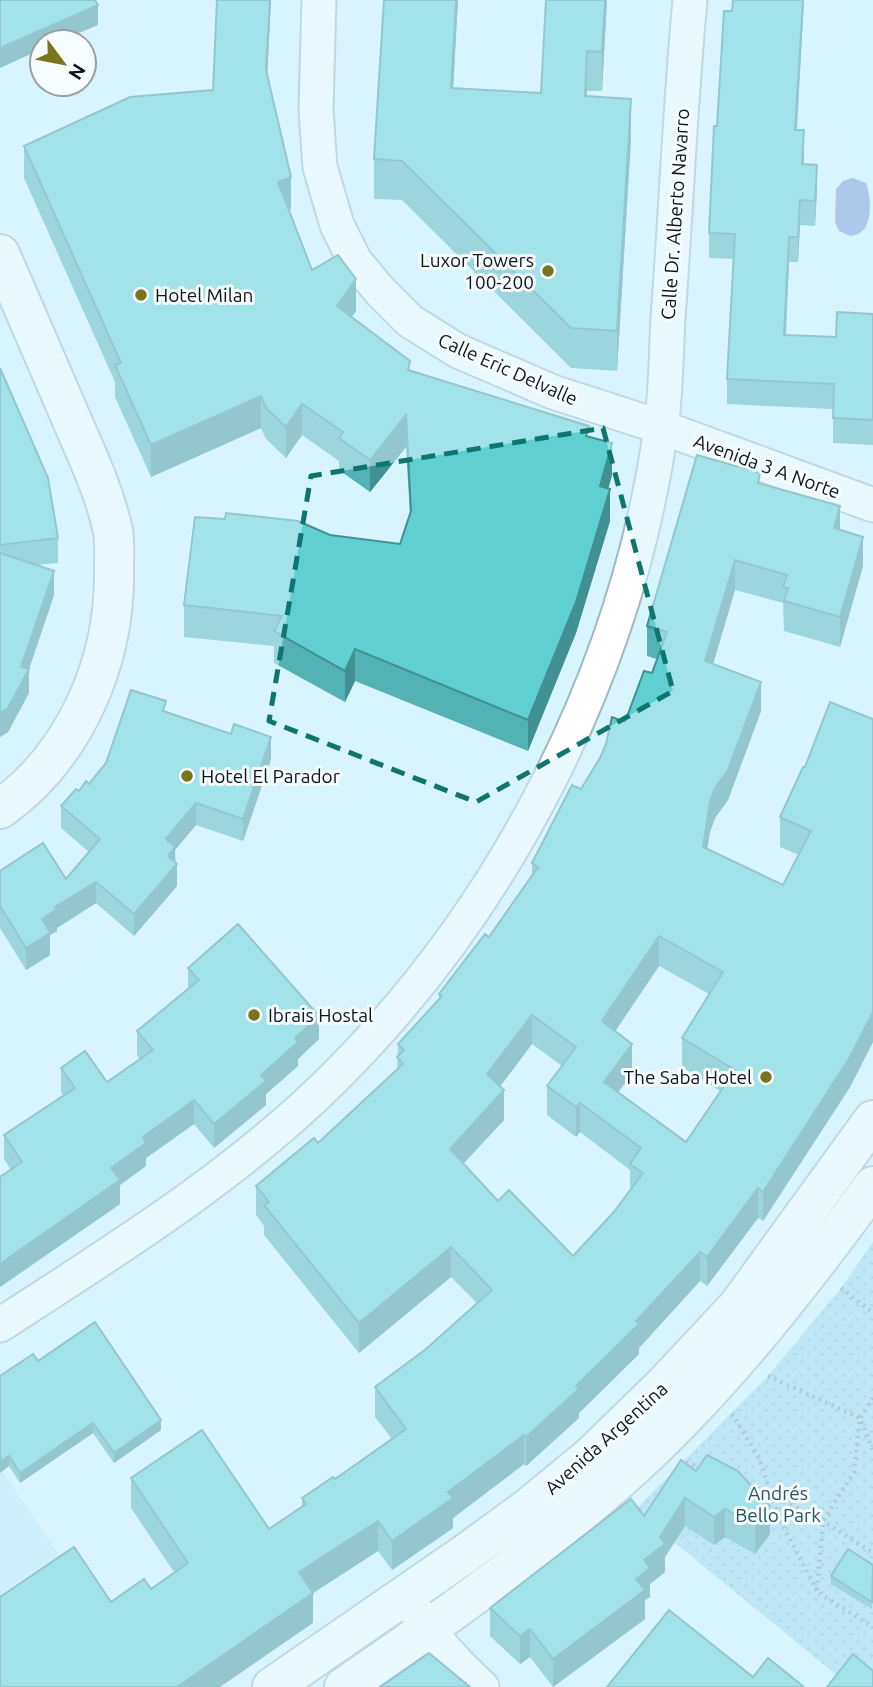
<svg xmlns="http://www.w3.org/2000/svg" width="873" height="1687" viewBox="0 0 873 1687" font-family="Ubuntu,sans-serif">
  <defs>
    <pattern id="park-dots" width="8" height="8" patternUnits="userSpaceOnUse" patternTransform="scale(1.75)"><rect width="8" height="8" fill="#9bd8eb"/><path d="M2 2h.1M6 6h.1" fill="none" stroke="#84b9c9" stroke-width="1.8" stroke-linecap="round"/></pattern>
  </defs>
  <rect width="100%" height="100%" fill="#d8f4fd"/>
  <!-- built -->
  <path fill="#c2e7f3" d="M0,1468L59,1555L0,1594Z"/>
  <!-- park -->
  <path fill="url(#park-dots)" d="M873,1242V1687H851L635,1510L768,1376L841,1288Z"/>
  <!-- water -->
  <path fill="#7696d6" d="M853,178L866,183C871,196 873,224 861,232C858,235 854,235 850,236L839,231L835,222L836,189L843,181Z"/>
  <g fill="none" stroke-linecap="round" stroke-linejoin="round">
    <!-- street casing -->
    <g stroke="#9eb9c1" stroke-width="37">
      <g id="street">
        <path d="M319,0L316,110L320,167L337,225L355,261L380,291L410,321L458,351L553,392L661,427L873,505"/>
        <path d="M0,1325C117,1249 239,1174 338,1074C509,902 627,669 661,429C666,393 666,355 668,318C676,212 680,106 690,0"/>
        <path d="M413,1607C433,1638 455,1663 482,1687"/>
      </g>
    </g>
    <!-- secondary casing -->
    <g stroke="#9eb9c1" stroke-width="42">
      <g id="secondary">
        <path d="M0,254C23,306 45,358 68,411C84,449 104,489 113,531C115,542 114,556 114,568C116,660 76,755 0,809"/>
        <path d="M272,1687L465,1554L528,1508L590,1457L665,1384L738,1306L873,1120"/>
        <path d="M344,1687C436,1624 527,1560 612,1486C712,1399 795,1293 873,1186"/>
      </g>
    </g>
    <!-- path -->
    <g stroke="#7e9298" stroke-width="4.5" stroke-dasharray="2 5" stroke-linecap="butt">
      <path d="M841,1288L873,1313"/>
      <path d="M768,1376L860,1418L873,1451"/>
      <path d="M873,1398L860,1418L854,1472L823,1521L817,1592L873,1627"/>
      <path d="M732,1414L759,1458L771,1495L823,1521L873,1553"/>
      <path d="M686,1462L703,1469"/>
      <path d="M750,1489L771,1495L784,1528L817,1591"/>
    </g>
    <!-- street -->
    <use href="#street" stroke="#fff" stroke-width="33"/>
    <!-- secondary -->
    <use href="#secondary" stroke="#fff" stroke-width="38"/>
  </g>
  <!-- wall -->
  <g fill="#52b2b4" fill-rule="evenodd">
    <path d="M217,0H271L267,76L291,209L288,210L312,270L356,311L352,317L410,370L589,437L612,475L608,489L610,521L576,633L528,751L355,681L345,702L274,663V646L184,637V605L330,535L400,544L410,515L406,447L370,492L339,470V461L302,435L286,458L266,439L261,428L151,477L115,397V382L24,178V146L213,90Z"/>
    <path d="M384,0H458L453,88L541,93L546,0H607L602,91H587V96L631,138L617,371L571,368L402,200L374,199V159Z"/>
    <path d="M804,0L797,130L804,155V164L817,189L815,226L800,225L798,262H789L786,335L836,337L873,314V445L833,443V409L727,404V379L734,259L709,258V233L717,126L732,11Z"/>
    <path d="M0,368L58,538V563L36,565L54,595L29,669V693L8,732L0,737Z"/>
    <path d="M760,484L840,530L863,566L840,647L784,631L783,603L735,590L713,664L761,711L728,800L715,818L710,832L707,849L783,885L799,855L780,847V817L805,767L873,719V1042L850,1087L763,1221L758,1218L707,1286L700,1281L639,1348V1354L579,1413V1418L526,1466L524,1464L453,1518V1528L392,1570L378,1551L313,1593V1623L111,1602L151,1589L174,1572L131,1508V1478L269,1529L302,1507V1498L335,1479L392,1439L375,1417V1387L426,1349L477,1303L451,1277L359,1353L264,1235V1226L256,1215V1186L318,1143L397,1070L398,1044L439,999V994L489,937L532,875V863L625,722L652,673L657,659L647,656V626ZM659,966L709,994L682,1038V1067L720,1091L686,1142L618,1092L632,1074L615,1031ZM532,1044L562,1066L547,1086V1115L576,1137L580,1132L630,1170V1191L613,1213L573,1256L498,1201L463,1164L504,1120L500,1086Z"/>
    <path d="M166,712L271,759L243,841L196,825L175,850L177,886L134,936L96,903L57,928V931L50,935V955L26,970L0,928V871L66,879L89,852L61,828V806L89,784Z"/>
    <path d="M188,968L319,1039L298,1059V1066L266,1094V1105L214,1148L194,1124L146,1158V1166L120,1185V1204L0,1287V1177L11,1170L4,1159V1135L63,1095L61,1092V1068L107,1082L140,1059L137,1055V1031L188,989Z"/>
    <path d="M38,1361L161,1430L114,1463L93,1433L20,1483L9,1466L0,1473V1376Z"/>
    <path d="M681,1460L770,1534L755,1554L725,1537L714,1545L685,1526L665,1557V1572L650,1584V1597L645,1600V1619L553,1687L530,1657L520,1664L490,1636V1608L644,1516Z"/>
    <path d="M873,1565L872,1609L831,1584V1576Z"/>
  </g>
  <!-- shaded-wall -->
  <g fill="#429192">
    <path d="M270,0H271L266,101V70Z"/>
    <path d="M456,0H458L451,127V88Z"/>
    <path d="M605,0H607L602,91V52Z"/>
    <path d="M803,0H804L795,154V130Z"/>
    <path d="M98,5V25L58,42H42V49L0,68V48Z"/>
    <path d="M587,51V91L585,135V96Z"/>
    <path d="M631,99V138L617,371V331Z"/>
    <path d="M804,130V155L802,189V164Z"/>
    <path d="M817,165V189L815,226V201Z"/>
    <path d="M291,177V209L278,214V182Z"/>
    <path d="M800,200V225L798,262V237Z"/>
    <path d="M789,237V262L784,360V335Z"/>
    <path d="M356,279V311L337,337V306Z"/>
    <path d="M261,396V428L151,477V445Z"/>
    <path d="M302,404V435L286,458V427Z"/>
    <path d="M406,415V447L370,492V460Z"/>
    <path d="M612,443V475L600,518V486Z"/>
    <path d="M610,489V521L576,633L528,751V720Z"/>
    <path d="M840,506V536L834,528Z"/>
    <path d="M863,537V566L840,647V617Z"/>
    <path d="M735,560V590L705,691V661Z"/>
    <path d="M54,571V595L29,669V693L8,732L0,737V713L21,667Z"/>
    <path d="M355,649V681L345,702V671Z"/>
    <path d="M761,682V711L728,800L715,818L710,832L703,877V847L710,802Z"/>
    <path d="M271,737V759L243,841V819Z"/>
    <path d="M196,803V825L175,850V866L177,864V886L134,936V914L166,839Z"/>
    <path d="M96,882V903L57,928V931L50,935V955L26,970V948L42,919L55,907Z"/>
    <path d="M659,936V966L602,1051V1021Z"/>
    <path d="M873,1012V1042L850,1087L763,1221V1192Z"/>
    <path d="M532,1015V1044L487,1104V1074Z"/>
    <path d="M319,1016V1039L298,1059V1066L266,1094V1105L214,1148V1124L295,1038Z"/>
    <path d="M632,1044V1074L604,1111V1082Z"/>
    <path d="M504,1090V1120L450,1178V1149Z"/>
    <path d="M194,1100V1124L146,1158V1166L120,1185V1204L0,1287V1264L111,1168L143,1137Z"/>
    <path d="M580,1103V1132L576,1137V1107Z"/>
    <path d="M758,1188V1218L707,1286V1257Z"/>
    <path d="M451,1247V1277L359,1353V1323Z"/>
    <path d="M700,1252V1281L639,1348V1354L579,1413V1418L526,1466V1437L576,1386Z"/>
    <path d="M161,1420V1430L114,1463V1453Z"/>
    <path d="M93,1423V1433L20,1483V1473Z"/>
    <path d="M524,1435V1464L453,1518V1528L392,1570V1541L448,1492Z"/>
    <path d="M9,1456V1466L0,1473V1462Z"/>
    <path d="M685,1498V1526L665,1557V1572L650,1584V1597L645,1600V1619L553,1687V1659L636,1579L644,1560L660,1537Z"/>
    <path d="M770,1506V1534L755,1554V1525Z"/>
    <path d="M725,1509V1537L714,1545V1517Z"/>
    <path d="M378,1521V1551L299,1602V1572Z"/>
    <path d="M313,1593V1623L220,1687H177Z"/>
    <path d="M530,1629V1657L520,1664V1636Z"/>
  </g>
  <!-- building -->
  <g fill="#5fcfd1" stroke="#429192" stroke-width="2" fill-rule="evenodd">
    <path d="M0,0H95L98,5L0,48Z"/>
    <path d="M217,0H270L266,70L291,177L278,182L312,270L338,255L356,279L337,306L410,361L408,370L589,426L586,436L612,443L600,486L610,489L576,602L528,720L355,649L345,671L274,631L282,616L184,605L195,517L225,519L226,513L298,521L330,535L400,544L411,511L406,415L370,460L339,438L343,432L302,404L286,427L266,408L261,396L151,445L115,365L121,363L24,146L130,97L213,90Z"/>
    <path d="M384,0H456L451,88L541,93L546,0H605L602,52L587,51L585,96L631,99L617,331L571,328L402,161L374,159Z"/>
    <path d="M733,0H803L795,130H804L802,164L817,165L815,201L800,200L798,237H789L784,335L836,337L837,312L873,314V420L833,418L834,384L727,379L735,234L709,233L714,126H717L724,11H732Z"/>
    <path d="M0,368L48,478L58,538L0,545Z"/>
    <path d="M697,455L760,473L758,483L840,506L834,528L863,537L840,617L784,601L788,588L783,587L787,575L735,560L705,661L761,682L728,770L715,788L710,802L703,847L783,885L811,831L780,817L803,767H805L830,702L873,719V1012L850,1057L763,1192L758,1188L707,1257L700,1252L636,1321L639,1324L576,1386L579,1389L526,1437L524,1435L448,1492L453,1498L392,1541L378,1521L299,1572L313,1593L177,1687H0V1597L74,1547L111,1602L144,1579L151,1589L188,1563L131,1478L202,1430L269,1529L306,1504L302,1498L333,1477L335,1479L406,1429L375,1387L426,1349L492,1290L451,1247L359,1323L264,1205L269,1202L256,1186L314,1138L318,1143L403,1064L397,1057L404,1050L398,1044L442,996L439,994L485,934L489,937L538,867L532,863L572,785L581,789L600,758L606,744L612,717L625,722L644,671L652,673L667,632L647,626ZM659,936L723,972L682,1038L735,1070L686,1142L604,1082L632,1044L602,1021ZM532,1015L576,1047L547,1086L576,1107L580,1103L641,1148L630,1164L643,1173L613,1213L573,1256L509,1190L498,1201L450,1149L504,1090L487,1074Z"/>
    <path d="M0,553L54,571L21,667L29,669L8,708L0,713Z"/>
    <path d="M131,690L166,701L163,711L231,734L234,724L271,737L243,819L196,803L166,839L175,847L168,856L177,864L134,914L96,882L55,907L57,909L42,919L50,933L26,948L0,906V871L43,843L66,879L100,839L61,806L76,789L79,791L86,781L89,784L106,763Z"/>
    <path d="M238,924L319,1016L295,1038L298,1042L261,1075L266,1081L214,1124L194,1100L143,1137L146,1143L111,1168L120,1180L0,1264V1177L22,1162L4,1135L75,1088L61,1068L85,1051L107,1082L153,1050L137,1031L199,980L188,968Z"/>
    <path d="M95,1322L161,1420L114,1453L93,1423L20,1473L9,1456L0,1462V1376L33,1354L38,1361Z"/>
    <path d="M707,1455L738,1471L770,1506L755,1525L725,1509L714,1517L685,1498L660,1537L665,1544L644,1560L650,1568L636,1579L645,1590L553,1659L530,1629L520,1636L490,1608L631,1499L644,1516L681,1460L696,1471Z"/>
    <path d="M848,1549L873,1565L872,1602L831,1576Z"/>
    <path d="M669,1610L753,1677L768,1658L804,1687H607Z"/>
    <path d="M429,1653L470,1687H380Z"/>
    <path d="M853,1654L873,1671V1687H827Z"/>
  </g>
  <!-- marked area -->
  <path d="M0 0H873V1687H0ZM603,428L673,691L476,802L269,721L311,476Z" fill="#d8f4fd" fill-opacity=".55" fill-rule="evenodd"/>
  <path fill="none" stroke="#0f766e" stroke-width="5" stroke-dasharray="14 9" stroke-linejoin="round" d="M603,428L673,691L476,802L269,721L311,476Z"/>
  <!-- markers -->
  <g fill="#77761c" stroke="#f7fcfe" stroke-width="2.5">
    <circle cx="548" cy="271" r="7"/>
    <circle cx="141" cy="295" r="7"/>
    <circle cx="187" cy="776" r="7"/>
    <circle cx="254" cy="1015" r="7"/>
    <circle cx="766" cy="1077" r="7"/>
  </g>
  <g text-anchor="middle" stroke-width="6" stroke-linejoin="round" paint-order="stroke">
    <!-- street labels -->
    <g font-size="19" fill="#0d161a" stroke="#f7fcfe">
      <text transform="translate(675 214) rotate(-86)" y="7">Calle Dr. Alberto Navarro</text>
      <text transform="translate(508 369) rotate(24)" y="7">Calle Eric Delvalle</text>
      <text transform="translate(767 466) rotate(20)" y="7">Avenida 3 A Norte</text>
      <text transform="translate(606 1438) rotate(-42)" y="7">Avenida Argentina</text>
    </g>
    <!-- poi labels -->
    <g font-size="19" fill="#0d161a" stroke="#f7fcfe" text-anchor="start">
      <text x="534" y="267" text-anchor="end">Luxor Towers<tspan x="534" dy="22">100-200</tspan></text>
      <text x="155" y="302">Hotel Milan</text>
      <text x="201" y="783">Hotel El Parador</text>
      <text x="268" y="1022">Ibrais Hostal</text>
      <text x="752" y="1084" text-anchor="end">The Saba Hotel</text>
    </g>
    <!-- park labels -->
    <g font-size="19" fill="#295461" stroke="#f7fcfe">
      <text x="778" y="1500">Andrés<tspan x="778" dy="22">Bello Park</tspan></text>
    </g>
  </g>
  <!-- north arrow -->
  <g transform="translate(63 63) rotate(122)"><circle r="33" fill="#f7fcfe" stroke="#99a0a3" stroke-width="2"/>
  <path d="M0-5L12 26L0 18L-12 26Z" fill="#77761c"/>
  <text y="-10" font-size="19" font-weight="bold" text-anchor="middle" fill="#0d161a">N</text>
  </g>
</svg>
